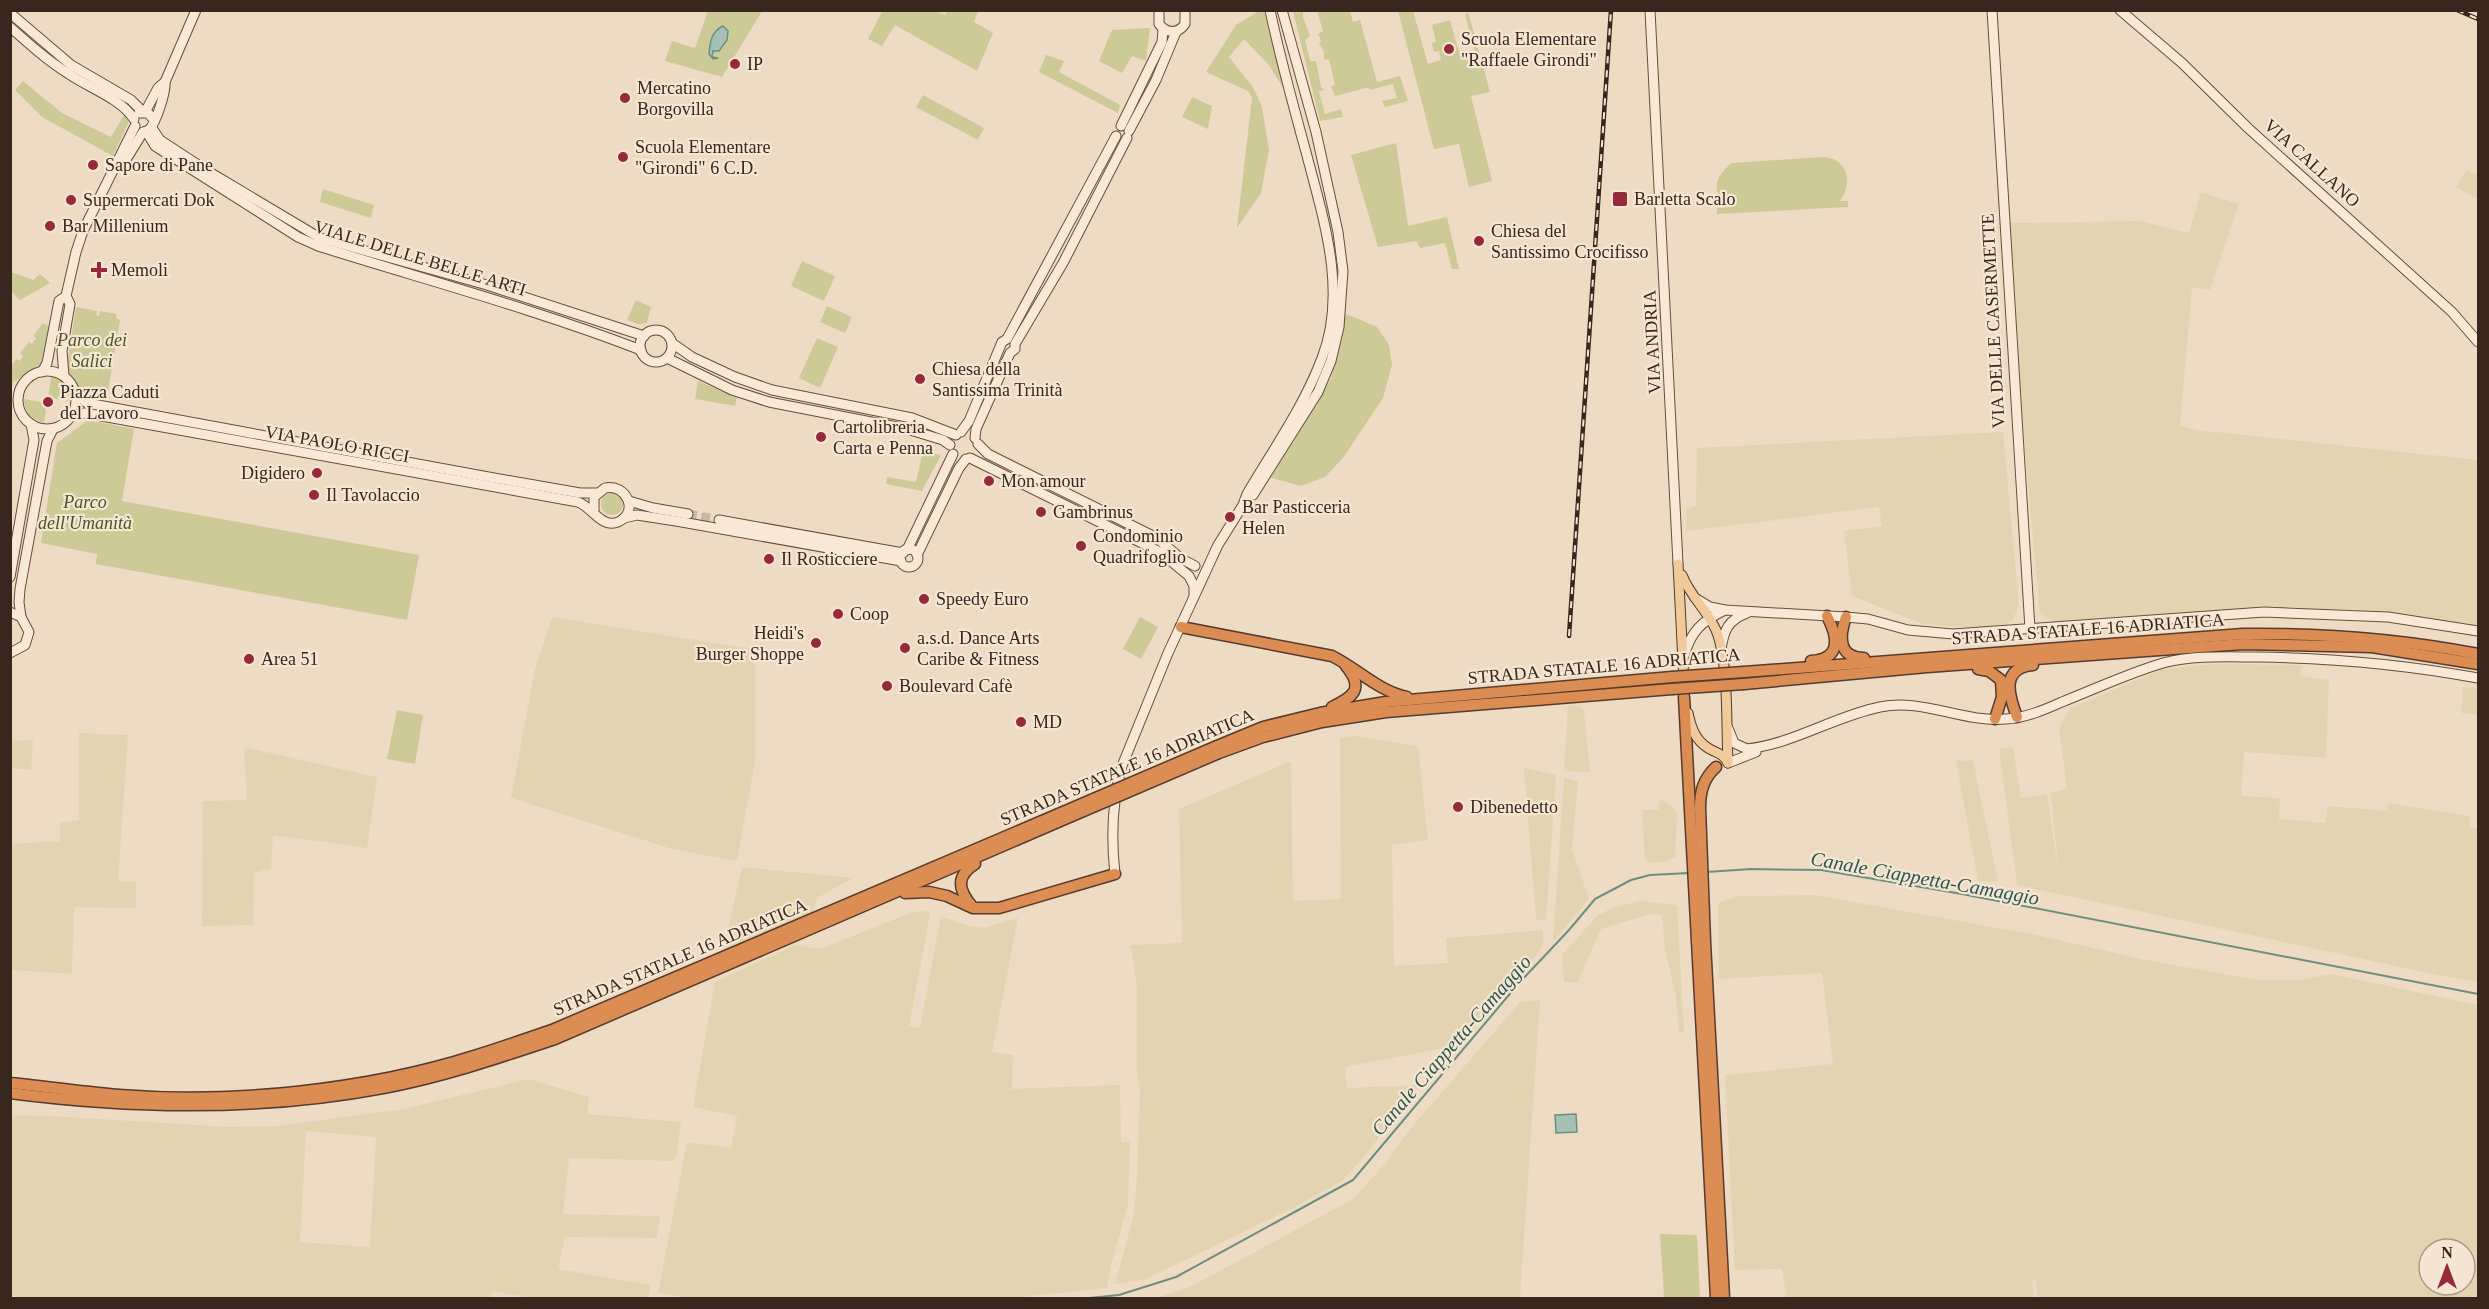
<svg xmlns="http://www.w3.org/2000/svg" width="2489" height="1309" viewBox="0 0 2489 1309" font-family="Georgia,serif">
  <rect width="100%" height="100%" fill="#eedbc3"/>
  <!-- farmland -->
  <g fill="#e3d4b1" fill-rule="evenodd">
    <path d="M2467,170L2478,175V199L2456,187Z"/>
    <path d="M2201,192L2239,204L2210,290L2192,287L2180,426L2197,430L2478,460V630L2354,609L2256,611L2056,623L2040,614L2016,355L2019,354L2010,223L2140,221L2189,233Z"/>
    <path d="M2003,432L2019,606L2012,621L1994,629L1923,624L1852,596L1844,531L1882,526L1879,507L1687,531L1686,509L1696,506L1697,448Z"/>
    <path d="M552,617L752,649L755,656V761L737,861L672,849L511,798L535,669Z"/>
    <path d="M2214,664L2301,665L2300,676L2329,680L2326,758L2244,752L2241,796L2280,798L2279,819L2325,823L2328,806L2387,811L2388,803L2470,816L2469,827L2478,828V982L2442,976L2017,885L1999,749L2013,747L2021,798L2047,794L2059,875L2051,793L2067,788L2059,728L2071,708L2162,669Z"/>
    <path d="M2463,687L2478,688V715L2461,713Z"/>
    <path d="M1568,705L1580,707L1584,711L1590,772L1564,771Z"/>
    <path d="M79,733L128,735L118,881L136,882V908L74,907L72,974L11,970V844L60,841V823L79,820Z"/>
    <path d="M1354,736L1418,746L1428,840L1392,845L1394,966L1448,963L1446,938L1543,930V946L1522,974L1460,1045L1345,1067L1347,1088L1420,1085L1362,1159L1343,1180L1299,1205L1146,1279L1115,1284L1133,1218L1137,1179L1140,1089L1137,1075V989L1131,945L1182,943L1179,809L1291,761L1293,901L1341,899L1340,738Z"/>
    <path d="M33,740L31,770L11,768V741Z"/>
    <path d="M244,747L377,777L367,848L273,835L271,869L254,873L253,925L202,926L203,801L247,800Z"/>
    <path d="M1973,760V761L1998,882L1978,881L1956,761Z"/>
    <path d="M1524,768L1556,775L1546,921L1536,919Z"/>
    <path d="M1564,778L1578,781L1572,849L1589,899L1553,942Z"/>
    <path d="M1660,799L1673,807L1677,814L1675,857L1667,861L1651,863L1645,860L1642,810H1658Z"/>
    <path d="M742,867L853,878L817,898L813,913L723,951Z"/>
    <path d="M1815,895L2037,935L2146,960L2258,980H2298L2331,974L2478,1005V1298H2037L2036,1280L2032,1281L2034,1298H1787L1782,1269L1735,1270L1725,1075L1833,1064L1822,973L1719,979L1718,903L1739,896ZM2429,1249H2465V1285H2429Z"/>
    <path d="M1639,901L1677,905L1684,1032L1679,1033L1676,997L1665,949L1662,915L1650,914L1601,929L1578,982H1564L1562,955L1598,915L1613,908Z"/>
    <path d="M927,911L930,912L928,926L909,1026L920,1028L941,916L962,924L983,928L1018,918L992,1052L1013,1055L1012,1089L1120,1085L1121,1142H1130L1128,1204L1110,1269L1107,1288L1012,1298H691L658,1293L687,1142L731,1148L737,1116L693,1107L715,982L795,945L820,949L910,913Z"/>
    <path d="M1540,1000L1520,1298H1157L1190,1287L1353,1199L1384,1165L1412,1127L1520,1002Z"/>
    <path d="M529,1079L589,1097L587,1114L681,1122L676,1157L673,1161L569,1158L563,1214L660,1216L657,1238L565,1237L558,1269L651,1285L648,1298H531L492,1291L491,1298H11V1115L51,1116L230,1127L276,1126L404,1109ZM306,1131L376,1137L370,1247L300,1242Z"/>
  </g>
  <!-- green -->
  <g fill="#ccca97">
    <path d="M883,10L936,11L945,15L948,11H978L974,22L993,33L977,71L895,25L882,46L868,39Z"/>
    <path d="M708,11H762L722,77L665,61L672,41L695,48Z"/>
    <path d="M1259,11H1265L1286,92L1268,64L1244,39L1229,57L1253,87L1262,107L1269,150L1261,193L1237,228L1252,98L1248,91L1206,72L1236,25Z"/>
    <path d="M1293,11L1296,13L1303,11V17L1310,36L1305,40L1310,61H1316L1321,87L1324,90L1319,91L1325,114L1341,109L1343,117L1320,121Z"/>
    <path d="M1317,11H1350L1353,22L1360,20L1377,82L1400,76L1408,101L1385,107L1382,101L1397,98L1393,84L1370,90L1369,87L1335,96L1331,86L1335,85L1329,59L1324,60V52L1319,43L1321,41L1318,34L1323,31Z"/>
    <path d="M1398,11H1413L1428,64L1441,60L1439,51L1434,52L1432,43L1436,42L1432,25L1450,20L1460,56L1475,52L1472,43L1467,44L1465,34L1470,33L1465,14L1468,13V11L1490,92L1471,96L1492,181L1469,187L1459,144L1434,149Z"/>
    <path d="M1150,28L1146,61L1132,56L1122,73L1099,61L1112,30Z"/>
    <path d="M1046,55L1064,61L1059,72L1120,105L1118,113L1039,72Z"/>
    <path d="M23,81L62,113L111,137L124,115L130,119L113,156L42,117L15,90Z"/>
    <path d="M923,95L984,128L978,140L916,107Z"/>
    <path d="M1192,97L1212,106L1208,129L1182,117Z"/>
    <path d="M1396,143L1408,226L1447,217L1459,269H1452L1445,243L1420,248L1416,241L1378,247L1351,155Z"/>
    <path d="M1823,157C1849,159 1853,183 1840,201H1848V207L1717,214V208L1726,207C1711,191 1715,176 1732,163Z"/>
    <path d="M323,189L374,205L371,218L320,202Z"/>
    <path d="M802,261L835,276L824,301L791,286Z"/>
    <path d="M11,272L33,280L40,274L50,283L20,300L11,291Z"/>
    <path d="M636,300L651,307L647,323L638,324L627,320Z"/>
    <path d="M827,306L852,317L845,333L820,322Z"/>
    <path d="M76,307L97,311L96,315L99,316L100,311L117,314L116,318L120,320L106,403L82,395L76,382L66,372Z"/>
    <path d="M1346,314L1377,327L1389,345L1392,365L1383,398L1343,458L1325,477L1301,486L1268,477L1298,428L1331,379Z"/>
    <path d="M43,323L49,326L41,365L10,384L11,367L16,359L20,361L23,356L20,353L29,342L32,344L36,338L33,336Z"/>
    <path d="M817,338L838,347L820,388L799,378Z"/>
    <path d="M51,377C64,379 70,389 71,401L48,398Z"/>
    <path d="M698,381L737,398L735,406L695,399Z"/>
    <path d="M24,399L47,403L44,423C31,420 24,412 24,399Z"/>
    <path d="M88,420L134,429L122,501L419,555L407,620L96,564L97,554L41,543L57,443Z"/>
    <path d="M923,451L941,455L922,491L886,484L887,477L916,482Z"/>
    <circle cx="612" cy="504" r="11"/>
    <path d="M1140,617L1158,627L1141,659L1123,649Z"/>
    <path d="M397,710L423,715L415,764L387,759Z"/>
    <path d="M1660,1234L1697,1235L1700,1298H1664Z"/>
  </g>
  <!-- water -->
  <g fill="#a5c1b5" stroke="#6c8f81" stroke-width="1.5">
    <path d="M723,26L728,31L727,40L719,51H713L712,57L718,58L713,59L709,54C710,42 711,32 723,26Z"/>
    <path d="M1576,1114L1577,1132L1556,1133L1555,1115Z"/>
  </g>
  <g fill="none" stroke-linecap="round" stroke-linejoin="round">
    <!-- stream -->
    <g stroke="#6c8f81" stroke-width="2">
      <path d="M1707,872L1751,869L1821,870L1962,894L2478,994"/>
      <path d="M1089,1298L1119,1295L1176,1277L1353,1180L1519,983L1569,930L1595,899L1631,880L1650,875L1689,873"/>
    </g>
    <!-- secondary-tunnel -->
    <path stroke="#cab7a2" stroke-width="9" stroke-dasharray="9 4.5" stroke-linecap="butt" d="M688,514L719,520"/>
    <!-- secondary casing -->
    <g stroke="#6a4d3d" stroke-width="11">
      <g id="secondary">
        <path d="M1159,10V24C1167,34 1178,34 1185,24V10"/>
        <path d="M1650,10L1678,564"/>
        <path d="M1992,10L2030,629"/>
        <path d="M2120,10L2182,63L2248,128L2452,312L2478,342"/>
        <path d="M10,13L71,65L131,100L143,112"/>
        <path d="M10,27C29,44 48,61 69,74C89,88 120,98 134,119"/>
        <path d="M145,112L158,88L165,82L196,10"/>
        <path d="M139,113H148L154,120"/>
        <path d="M1121,126L1162,42L1163,29"/>
        <path d="M152,128L160,140L206,170L320,238L487,285L644,336"/>
        <path d="M149,130C156,123 166,92 165,82"/>
        <path d="M146,131L155,146L298,237L318,246C426,280 535,309 641,350"/>
        <path d="M1129,131L1156,80L1176,32"/>
        <path d="M118,164L127,158L143,132"/>
        <circle cx="656" cy="346" r="16"/>
        <path d="M672,343L692,357L735,377L772,390L912,418L956,435"/>
        <path d="M667,358L732,390L769,402L907,429L943,440L950,445"/>
        <circle cx="47" cy="400" r="29"/>
        <path d="M42,372L47,363L59,301L66,296"/>
        <path d="M64,376L62,351L70,304L66,296L76,252L83,231L135,126"/>
        <path d="M76,394L87,403L483,476L580,493H597"/>
        <path d="M71,416L85,413L578,502C592,507 602,529 618,522C640,512 626,483 605,488L594,497V512"/>
        <path d="M961,432L969,421L1002,342L1007,339L1116,136"/>
        <path d="M975,438L976,429L1010,353L1015,349V344L1063,263L1127,138"/>
        <path d="M978,444L988,454L1157,538L1180,558L1195,566"/>
        <path d="M970,458L1160,552L1189,576L1194,586V596"/>
        <path d="M1253,495L1318,392L1331,361L1339,327L1343,271L1338,232L1316,132L1282,10"/>
        <path d="M629,501L653,508L688,514"/>
        <path d="M624,518L637,515L676,521L901,561"/>
        <path d="M719,520L903,553"/>
        <circle cx="909" cy="558" r="9"/>
        <path d="M907,550L953,454"/>
        <path d="M917,555L959,468L966,459"/>
        <path d="M10,577L34,440L31,424"/>
        <path d="M1695,598L1710,607L1725,610L1846,617L1868,619L1908,630L1953,634L2264,612L2388,617L2478,631"/>
        <path d="M10,612L21,617L29,632L25,645L10,653"/>
        <path d="M21,617L19,602L20,589L47,441L53,429"/>
        <path d="M1721,649C1724,630 1728,620 1747,613"/>
        <path d="M1684,656C1691,631 1702,621 1725,610"/>
        <path d="M1728,728L1734,743L1747,749C1793,744 1835,716 1880,707C1923,698 1963,723 2006,719C2025,718 2044,710 2062,702C2095,689 2129,673 2163,663C2194,655 2227,657 2258,657C2336,658 2402,664 2478,678"/>
        <path d="M1728,763L1756,752"/>
        <path d="M1115,874C1111,838 1112,801 1122,766L1168,653L1218,545L1243,505L1247,494C1273,450 1304,406 1322,358C1348,291 1323,218 1306,152C1293,105 1280,58 1270,10"/>
      </g>
    </g>
    <!-- primary casing -->
    <g stroke="#563b2e" stroke-width="11">
      <g id="primary">
        <path d="M1678,564L1684,682"/>
        <path d="M1682,575C1690,596 1707,610 1716,630C1729,661 1726,725 1728,760"/>
        <path d="M1688,713C1691,727 1695,740 1708,748C1716,753 1723,753 1728,763"/>
      </g>
    </g>
    <!-- highway casing -->
    <g stroke="#563b2e" stroke-width="13">
      <g id="highway">
        <path d="M1846,617C1839,636 1838,658 1864,658"/>
        <path d="M1181,627L1332,656C1358,669 1378,691 1407,697"/>
        <path d="M1811,661C1842,659 1838,637 1827,616"/>
        <path d="M1978,669L1989,671L2001,680L2002,697L1995,719"/>
        <path d="M1744,672L2243,634C2322,633 2401,639 2478,654"/>
        <path d="M1744,684L1927,667L2243,644L2372,647L2478,664"/>
        <path d="M1684,697L1716,1298"/>
        <path d="M1332,707C1353,697 1365,689 1346,666"/>
        <path d="M2017,717C2009,696 2000,668 2033,665"/>
        <path d="M1217,746L1263,727L1320,713L1386,702L1672,677"/>
        <path d="M1219,753L1263,737L1322,722L1386,712L1672,689"/>
        <path d="M1716,767C1703,779 1700,792 1700,808L1705,942L1724,1298"/>
        <path d="M905,893L929,892L947,896L973,908H999L1115,874"/>
        <path d="M971,905C958,889 956,876 975,864"/>
        <path d="M10,1083C47,1087 83,1092 119,1095C232,1104 367,1090 474,1056C500,1048 526,1039 552,1030L1056,815"/>
        <path d="M10,1093C134,1109 260,1111 383,1088C442,1077 498,1058 555,1039L1058,822"/>
      </g>
    </g>
    <!-- secondary -->
    <use href="#secondary" stroke="#f8e9d6" stroke-width="9"/>
    <!-- primary -->
    <use href="#primary" stroke="#f1ca9b" stroke-width="9"/>
    <!-- highway -->
    <use href="#highway" stroke="#dc8d54" stroke-width="10"/>
    <!-- rail casing -->
    <g stroke="#38271e" stroke-width="4.5">
      <g id="rail">
        <path d="M2457,10L2478,19"/>
        <path d="M1569,636L1611,10"/>
      </g>
    </g>
    <!-- rail -->
    <use href="#rail" stroke="#f5e6d3" stroke-width="2" stroke-dasharray="7" stroke-linecap="butt"/>
    <!-- highway-bridge casing -->
    <g stroke="#563b2e" stroke-width="13" stroke-linecap="butt">
      <g id="highway-bridge">
        <path d="M1672,677L1744,672"/>
        <path d="M1672,689L1744,684"/>
        <path d="M1056,815L1217,746"/>
        <path d="M1058,822L1219,753"/>
      </g>
    </g>
    <!-- highway-bridge -->
    <use href="#highway-bridge" stroke="#dc8d54" stroke-width="10"/>
  </g>
  <!-- markers -->
  <g fill="#962a3b" stroke="#f5e6d3" stroke-width="2">
    <circle cx="1449" cy="49" r="6"/>
    <circle cx="735" cy="64" r="6"/>
    <circle cx="625" cy="98" r="6"/>
    <circle cx="623" cy="157" r="6"/>
    <circle cx="93" cy="165" r="6"/>
    <rect x="1612" y="191" width="16" height="16" rx="3"/>
    <circle cx="71" cy="200" r="6"/>
    <circle cx="50" cy="226" r="6"/>
    <circle cx="1479" cy="241" r="6"/>
    <path d="M96 261h6v6h6v6h-6v6h-6v-6h-6v-6h6z"/>
    <circle cx="920" cy="379" r="6"/>
    <circle cx="48" cy="402" r="6"/>
    <circle cx="821" cy="437" r="6"/>
    <circle cx="317" cy="473" r="6"/>
    <circle cx="989" cy="481" r="6"/>
    <circle cx="314" cy="495" r="6"/>
    <circle cx="1041" cy="512" r="6"/>
    <circle cx="1230" cy="517" r="6"/>
    <circle cx="1081" cy="546" r="6"/>
    <circle cx="769" cy="559" r="6"/>
    <circle cx="924" cy="599" r="6"/>
    <circle cx="838" cy="614" r="6"/>
    <circle cx="816" cy="643" r="6"/>
    <circle cx="905" cy="648" r="6"/>
    <circle cx="249" cy="659" r="6"/>
    <circle cx="887" cy="686" r="6"/>
    <circle cx="1021" cy="722" r="6"/>
    <circle cx="1458" cy="807" r="6"/>
  </g>
  <g text-anchor="middle" stroke-width="4.5" stroke-linejoin="round" paint-order="stroke">
    <!-- poi labels -->
    <g font-size="18" fill="#38271e" stroke="#f5e6d3" text-anchor="start">
      <text x="1461" y="45">Scuola Elementare<tspan x="1461" dy="21">"Raffaele Girondi"</tspan></text>
      <text x="747" y="70">IP</text>
      <text x="637" y="94">Mercatino<tspan x="637" dy="21">Borgovilla</tspan></text>
      <text x="635" y="153">Scuola Elementare<tspan x="635" dy="21">"Girondi" 6 C.D.</tspan></text>
      <text x="105" y="171">Sapore di Pane</text>
      <text x="1634" y="205">Barletta Scalo</text>
      <text x="83" y="206">Supermercati Dok</text>
      <text x="62" y="232">Bar Millenium</text>
      <text x="1491" y="237">Chiesa del<tspan x="1491" dy="21">Santissimo Crocifisso</tspan></text>
      <text x="111" y="276">Memoli</text>
      <text x="932" y="375">Chiesa della<tspan x="932" dy="21">Santissima Trinità</tspan></text>
      <text x="60" y="398">Piazza Caduti<tspan x="60" dy="21">del Lavoro</tspan></text>
      <text x="833" y="433">Cartolibreria<tspan x="833" dy="21">Carta e Penna</tspan></text>
      <text x="305" y="479" text-anchor="end">Digidero</text>
      <text x="1001" y="487">Mon amour</text>
      <text x="326" y="501">Il Tavolaccio</text>
      <text x="1242" y="513">Bar Pasticceria<tspan x="1242" dy="21">Helen</tspan></text>
      <text x="1053" y="518">Gambrinus</text>
      <text x="1093" y="542">Condominio<tspan x="1093" dy="21">Quadrifoglio</tspan></text>
      <text x="781" y="565">Il Rosticciere</text>
      <text x="936" y="605">Speedy Euro</text>
      <text x="850" y="620">Coop</text>
      <text x="804" y="639" text-anchor="end">Heidi's<tspan x="804" dy="21">Burger Shoppe</tspan></text>
      <text x="917" y="644">a.s.d. Dance Arts<tspan x="917" dy="21">Caribe &amp; Fitness</tspan></text>
      <text x="261" y="665">Area 51</text>
      <text x="899" y="692">Boulevard Cafè</text>
      <text x="1033" y="728">MD</text>
      <text x="1470" y="813">Dibenedetto</text>
    </g>
    <!-- street labels -->
    <g font-size="18" fill="#38271e" stroke="#f5e6d3">
      <text transform="translate(2312 163) rotate(42)" y="6">VIA CALLANO</text>
      <text transform="translate(420 258) rotate(17)" y="6">VIALE DELLE BELLE ARTI</text>
      <text transform="translate(1993 321) rotate(-93)" y="6">VIA DELLE CASERMETTE</text>
      <text transform="translate(1652 342) rotate(-93)" y="6">VIA ANDRIA</text>
      <text transform="translate(337 444) rotate(10)" y="6">VIA PAOLO RICCI</text>
      <text transform="translate(2088 629) rotate(-4)" y="6">STRADA STATALE 16 ADRIATICA</text>
      <text transform="translate(1604 666) rotate(-5)" y="6">STRADA STATALE 16 ADRIATICA</text>
      <text transform="translate(1127 767) rotate(-23)" y="6">STRADA STATALE 16 ADRIATICA</text>
      <text transform="translate(680 957) rotate(-23)" y="6">STRADA STATALE 16 ADRIATICA</text>
    </g>
    <!-- park labels -->
    <g font-size="18" font-style="italic" fill="#4f5425" stroke="#f5e6d3">
      <text x="92" y="346">Parco dei<tspan x="92" dy="21">Salici</tspan></text>
      <text x="85" y="508">Parco<tspan x="85" dy="21">dell'Umanità</tspan></text>
    </g>
    <!-- water labels -->
    <g font-size="20" font-style="italic" fill="#2d574f" stroke="#f5e6d3">
      <text transform="translate(1925 878) rotate(10)" y="7">Canale Ciappetta-Camaggio</text>
      <text transform="translate(1451 1045) rotate(-49)" y="7">Canale Ciappetta-Camaggio</text>
    </g>
  </g>
  <!-- border -->
  <rect width="2489" height="1309" fill="none" stroke="#38271e" stroke-width="24"/>
  <!-- north arrow -->
  <g transform="translate(2447 1267)"><circle r="28" fill="#f5e6d3" stroke="#a99a8b" stroke-width="1.5"/>
  <path d="M0-4.5L10 22L0 15L-10 22Z" fill="#962a3b"/>
  <text y="-9" font-size="16" font-weight="bold" text-anchor="middle" fill="#38271e">N</text>
  </g>
</svg>
